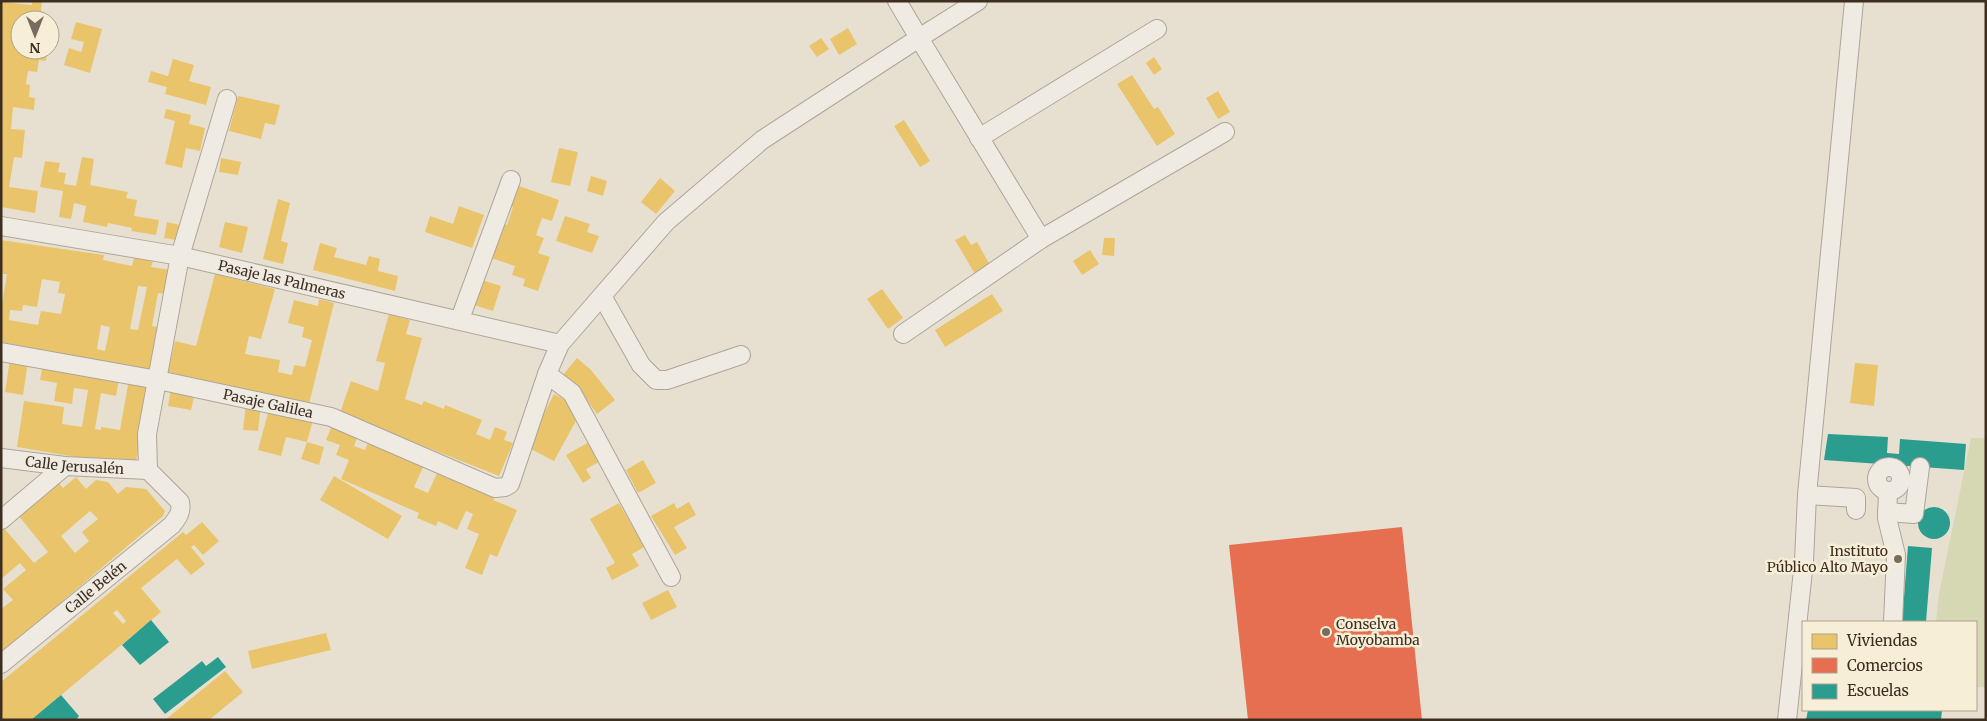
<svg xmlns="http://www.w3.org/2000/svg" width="1987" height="721" viewBox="0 0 1987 721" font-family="Merriweather,serif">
  <rect width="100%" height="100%" fill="#e7e0d1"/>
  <!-- green -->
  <path fill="#d6d7b3" d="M1971,438H1986V687H1976V622H1936L1939,594Z"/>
  <!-- homes -->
  <g fill="#e9c46a" fill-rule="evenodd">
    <path d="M32,1H42L40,20H20V50H47L46,61L39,60L37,72L28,71L26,84L30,85L29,97L35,98L34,110L13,107L11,129L25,130L22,158L14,157L9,187L38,191L35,213L1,207V2L32,5Z"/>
    <path d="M76,22L102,29L90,73L64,65L69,48L81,52L84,42L71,39Z"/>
    <path d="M848,28L857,44L839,55L830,39Z"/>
    <path d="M821,38L829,49L817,57L809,46Z"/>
    <path d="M1154,57L1162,69L1154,75L1146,63Z"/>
    <path d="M173,59L194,65L189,81L211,87L206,105L165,94L167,87L148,82L151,71L168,76Z"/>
    <path d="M1132,75L1154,109L1158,107L1175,134L1157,146L1117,84Z"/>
    <path d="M1218,91L1230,112L1218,119L1206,98Z"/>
    <path d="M238,96L280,105L275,125L265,123L261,139L229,131Z"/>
    <path d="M166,109L191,115L189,124L205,128L200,151L186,148L182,168L165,164L175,121L164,118Z"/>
    <path d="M904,120L930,161L920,167L894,126Z"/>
    <path d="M559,148L578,152L570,186L551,182Z"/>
    <path d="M82,157L94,159L90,185L128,192L126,198L137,200L134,216L159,220L156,235L131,231L132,228L108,223L107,227L83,222L86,206L74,203L71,219L59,217L63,191L40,187L45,161L60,163L58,172L66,173L64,184L76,186Z"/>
    <path d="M221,158L241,162L238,175L219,172Z"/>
    <path d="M591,176L607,181L603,196L587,191Z"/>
    <path d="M660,178L675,191L656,214L641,202Z"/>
    <path d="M516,185L559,200L552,221L542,218L536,235L544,238L538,253L550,257L538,291L523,286L525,279L512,275L515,266L491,258L503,224L507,225L513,207L509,206Z"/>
    <path d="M278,199L290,203L281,241L288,243L283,264L263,259Z"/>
    <path d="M459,206L484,215L472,248L425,232L430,216L453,224Z"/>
    <path d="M565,216L590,224L587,232L599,236L592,253L556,241Z"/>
    <path d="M167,222L180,225L177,240L164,238Z"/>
    <path d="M225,222L248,227L242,253L219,247Z"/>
    <path d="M965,235L971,245L977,242L990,265L975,274L955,240Z"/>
    <path d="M1104,238H1115L1114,256L1102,255Z"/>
    <path d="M1,240L104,255L103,260L132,266L134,258L153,261L151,267L170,270L165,294L158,293L152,326L164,328L155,371L1,342V309L7,274H1ZM42,279L60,282L58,293L65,294L61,314L41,311L38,325L9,320L10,310L22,311L23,305L37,307ZM138,286L147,287L138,330L130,329ZM101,325L110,327L105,351L97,349Z"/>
    <path d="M320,243L337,248L334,257L366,265L369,256L380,259L378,271L398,276L395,291L313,270Z"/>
    <path d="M1090,250L1099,264L1082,275L1073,261Z"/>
    <path d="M215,274L275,289L261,339L249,336L245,354L280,360L278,372L292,375L294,365L305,367L312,340L302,337L304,327L288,323L294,300L318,306L319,299L334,303L309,404L168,372L175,341L196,346Z"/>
    <path d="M482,280L501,286L493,311L474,305Z"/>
    <path d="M882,289L903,318L888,329L867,299Z"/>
    <path d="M992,294L1003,311L945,347L935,330Z"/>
    <path d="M389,314L410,320L406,334L422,338L405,399L422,405L424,401L444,409L445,405L482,420L476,434L490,440L495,427L507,432L504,440L513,443L499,476L340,413L351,381L378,391L385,363L376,361Z"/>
    <path d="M577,358L591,370L615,400L597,414L577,387L563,375Z"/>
    <path d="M10,359L28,362L23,395L5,392Z"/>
    <path d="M1855,363L1878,365L1874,406L1850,403Z"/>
    <path d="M43,364L119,378L116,396L101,393L95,429L101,430V427L120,430L129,379L150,383L135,467L17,447L24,401L64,407L62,424L82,427L88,390L74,388L72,404L54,401L57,383L40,380Z"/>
    <path d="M171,389L195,393L191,410L168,406Z"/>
    <path d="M554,394L567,401L577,419L554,461L527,447Z"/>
    <path d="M246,404L261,405L258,431L243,430Z"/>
    <path d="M269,409L313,420L307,442L324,447L319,465L301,459L307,442L286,437L281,456L258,450Z"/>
    <path d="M332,425L358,435L354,446L365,450L369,440L424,465L414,487L428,493L438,471L496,495L493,500L517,510L497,557L490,554L482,575L465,568L479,534L467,529L473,514L466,511L457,530L438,521L436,526L417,518L419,513L341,479L349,460L336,455L340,445L326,440Z"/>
    <path d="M589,442L601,461L586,469L591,478L583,483L566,455Z"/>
    <path d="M643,460L656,483L638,493L626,470Z"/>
    <path d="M334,476L402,516L388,539L320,500Z"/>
    <path d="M76,477L86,489L96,480L108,482L118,494L126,487L146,489L165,511L163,516L1,653V609L13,600L3,589L26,570L20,563L1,579V528L3,527L34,563L48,552L18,515L58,482L63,488ZM90,511L98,519L82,532L89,541L75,553L61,536Z"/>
    <path d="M689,502L696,515L674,527L687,548L675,555L651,516L674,503L677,509Z"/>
    <path d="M619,503L644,547L632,554L639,566L612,580L606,568L615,563L590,519Z"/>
    <path d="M202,522L219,541L203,555L194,545L191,547L205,564L191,575L177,559L141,588L161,612L31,720H1V682L183,532L186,535ZM117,610L126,621L123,624L113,613Z"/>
    <path d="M668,590L677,607L651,620L642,603Z"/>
    <path d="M326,633L331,650L252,669L248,651Z"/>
    <path d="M225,671L243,692L209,720H165Z"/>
  </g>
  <!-- shops -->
  <path fill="#e76f51" d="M1402,527L1422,720H1248L1229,545Z"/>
  <!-- schools -->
  <g fill="#2a9d8f">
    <path d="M1828,434L1888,437L1887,453L1899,454L1900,439L1966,444L1964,470L1824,460Z"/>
    <circle cx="1934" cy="523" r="16"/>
    <path d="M1908,546L1932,548L1926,622H1902Z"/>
    <path d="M151,620L169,642L140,665L122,645Z"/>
    <path d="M218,657L226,667L165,714L153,699L202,661L206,666Z"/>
    <path d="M61,695L79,716L76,720H31Z"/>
    <path d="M1808,710H1942L1941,720H1806Z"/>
  </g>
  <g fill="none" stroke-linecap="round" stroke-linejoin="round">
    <!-- minor casing -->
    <g stroke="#ada599" stroke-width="20">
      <g id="minor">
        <path d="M978,1L919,38L1041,239"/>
        <path d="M979,138L1157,29"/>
        <path id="s1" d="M1,226L180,256L560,344"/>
        <path d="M602,296L641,365L656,380H667L741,355"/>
        <path d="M460,319L511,180"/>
        <path d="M903,334L1041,239L1225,132"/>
        <path id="s2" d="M1,352L158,380L331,417L495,488L505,487L510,484L547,374L560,344L666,222L762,140L919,38L897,1"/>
        <path d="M547,374L572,393L671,577"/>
        <path id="s3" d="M1,458L65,466L148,470"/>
        <circle cx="1889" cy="479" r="12"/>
        <path d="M1888,492L1887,518L1896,555L1893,622"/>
        <path d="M1807,495L1856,498V510"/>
        <path d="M1887,512L1914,514L1920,467"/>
        <path d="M1,520L65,466"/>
        <path id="s4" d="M1,664L172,525C178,517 182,512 180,502L148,470L147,434L180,256L227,99"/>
        <path d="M1787,720L1804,561L1807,495L1854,1"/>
      </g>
    </g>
    <!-- minor -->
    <use href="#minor" stroke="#efebe3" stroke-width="18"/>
  </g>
  <!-- markers -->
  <g fill="#786c5e" stroke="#f7eed8" stroke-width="2">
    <circle cx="1898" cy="559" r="5"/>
    <circle cx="1326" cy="632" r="5"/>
  </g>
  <g text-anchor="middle" stroke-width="5" stroke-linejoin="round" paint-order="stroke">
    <!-- street labels -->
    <g font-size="14" fill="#3d2e20" stroke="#f7eed8">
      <text dy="5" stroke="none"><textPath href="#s1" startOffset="286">Pasaje las Palmeras</textPath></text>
      <text dy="5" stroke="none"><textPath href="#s2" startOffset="272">Pasaje Galilea</textPath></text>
      <text dy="5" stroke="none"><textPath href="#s3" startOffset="74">Calle Jerusalén</textPath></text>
      <text dy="5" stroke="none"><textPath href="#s4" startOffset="122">Calle Belén</textPath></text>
    </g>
    <!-- poi labels -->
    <g font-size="14" fill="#3d2e20" stroke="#f7eed8" text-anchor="end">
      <text x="1888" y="556">Instituto<tspan x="1888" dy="16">Público Alto Mayo</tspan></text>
      <text x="1336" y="629" text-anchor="start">Conselva<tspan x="1336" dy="16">Moyobamba</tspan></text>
    </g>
  </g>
  <!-- border -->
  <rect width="1987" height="721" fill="none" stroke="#3d2e20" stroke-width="5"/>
  <!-- legend -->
  <rect x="1802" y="621" width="175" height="90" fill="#f7eed8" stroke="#ada18e"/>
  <rect x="1812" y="634" width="25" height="15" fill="#e9c46a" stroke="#ada18e"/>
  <text x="1847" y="646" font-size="15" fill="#3d2e20">Viviendas</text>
  <rect x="1812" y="658" width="25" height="15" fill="#e76f51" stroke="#ada18e"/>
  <text x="1847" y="671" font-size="15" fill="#3d2e20">Comercios</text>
  <rect x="1812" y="684" width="25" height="15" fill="#2a9d8f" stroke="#ada18e"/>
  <text x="1847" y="696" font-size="15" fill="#3d2e20">Escuelas</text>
  <!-- north arrow -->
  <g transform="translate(35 35) rotate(180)"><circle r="24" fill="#f7eed8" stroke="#ada18e"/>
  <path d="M0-4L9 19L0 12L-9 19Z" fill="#786c5e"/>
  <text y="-8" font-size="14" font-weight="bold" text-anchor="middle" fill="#3d2e20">N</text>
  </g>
</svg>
